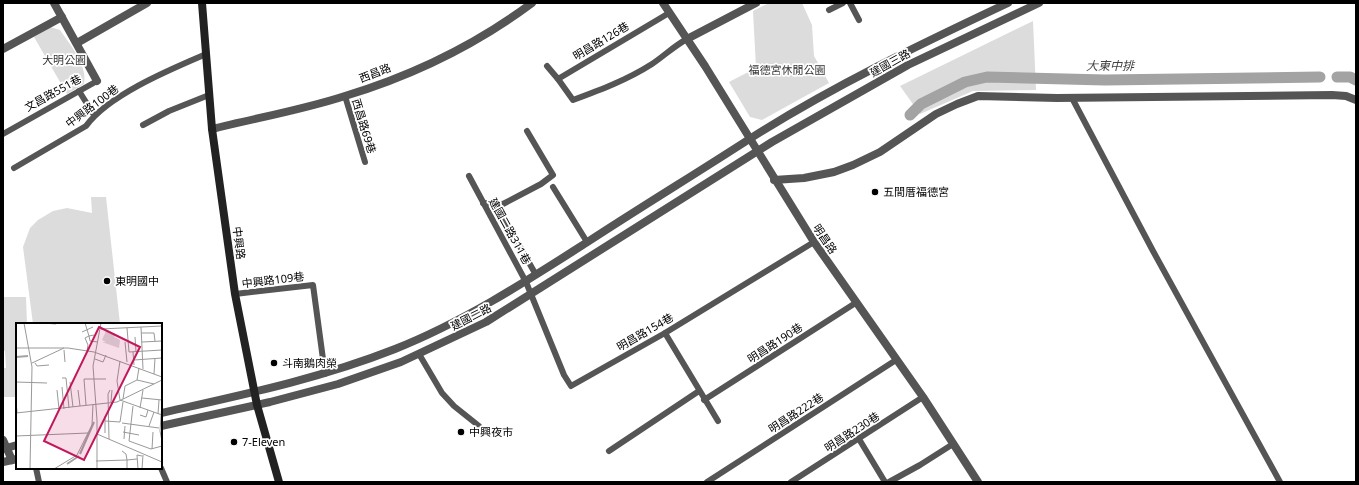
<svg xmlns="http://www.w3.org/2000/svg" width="1359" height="485" viewBox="0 0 1359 485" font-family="'Noto Sans','Noto Sans TC',sans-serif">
  <rect width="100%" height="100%" fill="#fff"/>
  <!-- green -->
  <g fill="#dcdcdc">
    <path d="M769,3H802L812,25L814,56L829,83L762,120L750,117L729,82L756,68L753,11Z"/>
    <path d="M1033,21L1036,90L973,91L920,114L900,86Z"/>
    <path d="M50,27L60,30C70,45 88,65 84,84L67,94L34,37Z"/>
    <path d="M91,197H106L120,324H33L23,247L30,228L38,220L53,211L67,208L92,213Z"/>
    <path d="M3,297H26L27,324H17V397H3V368H6L5,351H3Z"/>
  </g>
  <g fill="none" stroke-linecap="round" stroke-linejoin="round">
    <!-- canal -->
    <g stroke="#a3a3a3" stroke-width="11">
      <path d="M1337,77H1350L1356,80"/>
      <path d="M910,115L921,104L965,82L987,77L1105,80L1320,77"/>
    </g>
    <!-- service -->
    <g stroke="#555" stroke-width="6">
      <path d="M850,3L859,20"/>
      <path d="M829,10L843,3"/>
      <path d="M547,66L558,79L669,13"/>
      <path d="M558,79L573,100C600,90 627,80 652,64C664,56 674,46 687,39"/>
      <path d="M79,91L94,115"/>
      <path d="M345,96L365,162"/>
      <path d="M1072,98L1153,251L1280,482"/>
      <path d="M143,125L169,111L209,95"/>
      <path d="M3,134L97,81"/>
      <path d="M14,168L86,126C108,95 171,69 206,54"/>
      <path d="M469,176L526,282L564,375L571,386L665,333L814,242"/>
      <path d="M553,187L587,242"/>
      <path d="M483,203L503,204L541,184L553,175L527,131"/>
      <path d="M505,220L536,275"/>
      <path d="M235,294L313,285L325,374"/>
      <path d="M665,333L718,421"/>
      <path d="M419,354L442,393L454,406L479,426"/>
      <path d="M704,400L857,302"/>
      <path d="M859,439L885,482"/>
      <path d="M609,451L699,391"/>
      <path d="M36,468L39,482"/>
      <path d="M161,468L167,482"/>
      <path d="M707,482L896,360"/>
      <path d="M791,482L923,397"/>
      <path d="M889,482L920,465L953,444"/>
    </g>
    <!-- minor -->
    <g stroke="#555" stroke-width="8">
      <path d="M54,3L97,81"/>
      <path d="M687,39L756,3"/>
      <path d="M77,43L147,3"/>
      <path d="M3,49L62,17"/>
      <path d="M212,129C256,118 302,110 345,96C411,76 477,44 532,3"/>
      <path d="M3,440L12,460"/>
    </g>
    <!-- tertiary -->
    <g stroke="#555" stroke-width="8">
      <path d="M663,3L705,66L814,242L923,397L978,482"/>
      <path d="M774,180L804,178L834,172L853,165L880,152L936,114L957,104L978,96L1057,98L1332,95L1346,96L1356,100"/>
      <path d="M161,413C241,395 319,379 395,349C463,322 525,282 586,243C641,207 697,173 751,138C833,86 921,44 1008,3"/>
      <path d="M161,426L270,402L338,384L401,362L486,322L772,142L908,65L1039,3"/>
      <path d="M3,449L17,445"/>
      <path d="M3,462L17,459"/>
    </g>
    <!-- secondary -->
    <path stroke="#222" stroke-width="8" d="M202,3L212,129L235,294L257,405L279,482"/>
  </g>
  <!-- markers -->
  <g fill="#000" stroke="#fff" stroke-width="1.5">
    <circle cx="875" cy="192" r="4"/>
    <circle cx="107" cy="281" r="4"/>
    <circle cx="274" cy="363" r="4"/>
    <circle cx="461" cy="432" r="4"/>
    <circle cx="234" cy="442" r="4"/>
  </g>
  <g text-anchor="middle" stroke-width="3.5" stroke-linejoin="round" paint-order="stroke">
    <!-- street labels -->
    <g font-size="11" fill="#000" stroke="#fff">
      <text transform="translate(601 41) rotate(-31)" y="4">明昌路126巷</text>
      <text transform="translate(890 63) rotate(-29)" y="4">建國三路</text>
      <text transform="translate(375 73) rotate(-21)" y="4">西昌路</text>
      <text transform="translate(53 93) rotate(-29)" y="4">文昌路551巷</text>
      <text transform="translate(92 106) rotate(-37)" y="4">中興路100巷</text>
      <text transform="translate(364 126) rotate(73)" y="4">西昌路69巷</text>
      <text transform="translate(510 231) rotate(61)" y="4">建國二路311巷</text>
      <text transform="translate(825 239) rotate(56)" y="4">明昌路</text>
      <text transform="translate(239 243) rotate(83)" y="4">中興路</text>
      <text transform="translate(273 280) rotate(-7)" y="4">中興路109巷</text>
      <text transform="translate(471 317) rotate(-27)" y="4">建國二路</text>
      <text transform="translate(645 332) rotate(-30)" y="4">明昌路154巷</text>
      <text transform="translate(775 343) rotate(-33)" y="4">明昌路190巷</text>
      <text transform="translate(796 413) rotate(-33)" y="4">明昌路222巷</text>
      <text transform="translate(852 432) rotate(-33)" y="4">明昌路230巷</text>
    </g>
    <!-- park labels -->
    <g font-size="11" fill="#333" stroke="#fff">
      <text x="64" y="64">大明公園</text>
      <text x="787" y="74">福德宮休閒公園</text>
    </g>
    <!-- poi labels -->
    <g font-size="11" fill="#000" stroke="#fff" text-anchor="start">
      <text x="883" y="196">五間厝福德宮</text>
      <text x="115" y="285">東明國中</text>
      <text x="282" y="367">斗南鵝肉榮</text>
      <text x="469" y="436">中興夜市</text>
      <text x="242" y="446">7-Eleven</text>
    </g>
    <!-- water labels -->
    <g font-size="12" font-style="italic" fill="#444" stroke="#fff">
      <text x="1110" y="70">大東中排</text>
    </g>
  </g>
  <!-- overview -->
  <g transform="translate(16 323)">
    <rect width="146" height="146" fill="#fff"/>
    <path d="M90,8L100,11L98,14L104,17L103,25L86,19H90L86,17Z" fill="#dcdcdc"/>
    <path fill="none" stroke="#a3a3a3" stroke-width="2" d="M0,34L12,33M64,131L78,99M51,141L63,133"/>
    <path fill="none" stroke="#999" stroke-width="1" d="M8,0L16,44L14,146M28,0L40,1M69,0L73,13L69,15L72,22L71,28M125,4L127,46M111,5L113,29L146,27M85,6L146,3M66,9L77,4M125,10H138L139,18M78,12L73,13L74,18L82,19M119,14L120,29M109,19L111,39M126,19L146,18M0,25H52L78,29L146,54M48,27L49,39M117,29L118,42M79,36L87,39L90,32M118,37L146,35M104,38L101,58L104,77M16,40L48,25M19,40L21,43L33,42M123,45L121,57L138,61M138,51L139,35M46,55H50L53,85M0,59L31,60M54,59L57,84M46,64L48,86M41,67L43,86M62,67L64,83M126,75L146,77M107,76L109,63L121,57M104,77L146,92M0,78L1,90M95,79L96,67M146,79L144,108L146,118M70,82L68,56H90M117,83L113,118L135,126L146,123M124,85L127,67M0,90L101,79L146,57M142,91L143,77M124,92L130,94L132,87M89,93V110M89,98L104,99L107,79M106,100L143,105M133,103L138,89M107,109L123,112M81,111L146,139M0,113L72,110M93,116L92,71L94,67M108,116L109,103M136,126L137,109M106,128L110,131L111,137L121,136M80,138L111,137V146M38,146L61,132L76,102L77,81M81,146V97L77,43L85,0M122,146L121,132L126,133M126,146L127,132"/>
    <path fill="#c2185b" fill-opacity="0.15" stroke="#c2185b" stroke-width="2" d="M83,4L124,24L68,137L28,118Z"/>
    <rect width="146" height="146" fill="none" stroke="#000" stroke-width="2"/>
  </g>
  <!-- border -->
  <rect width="1359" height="485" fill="none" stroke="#000000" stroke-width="8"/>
</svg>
